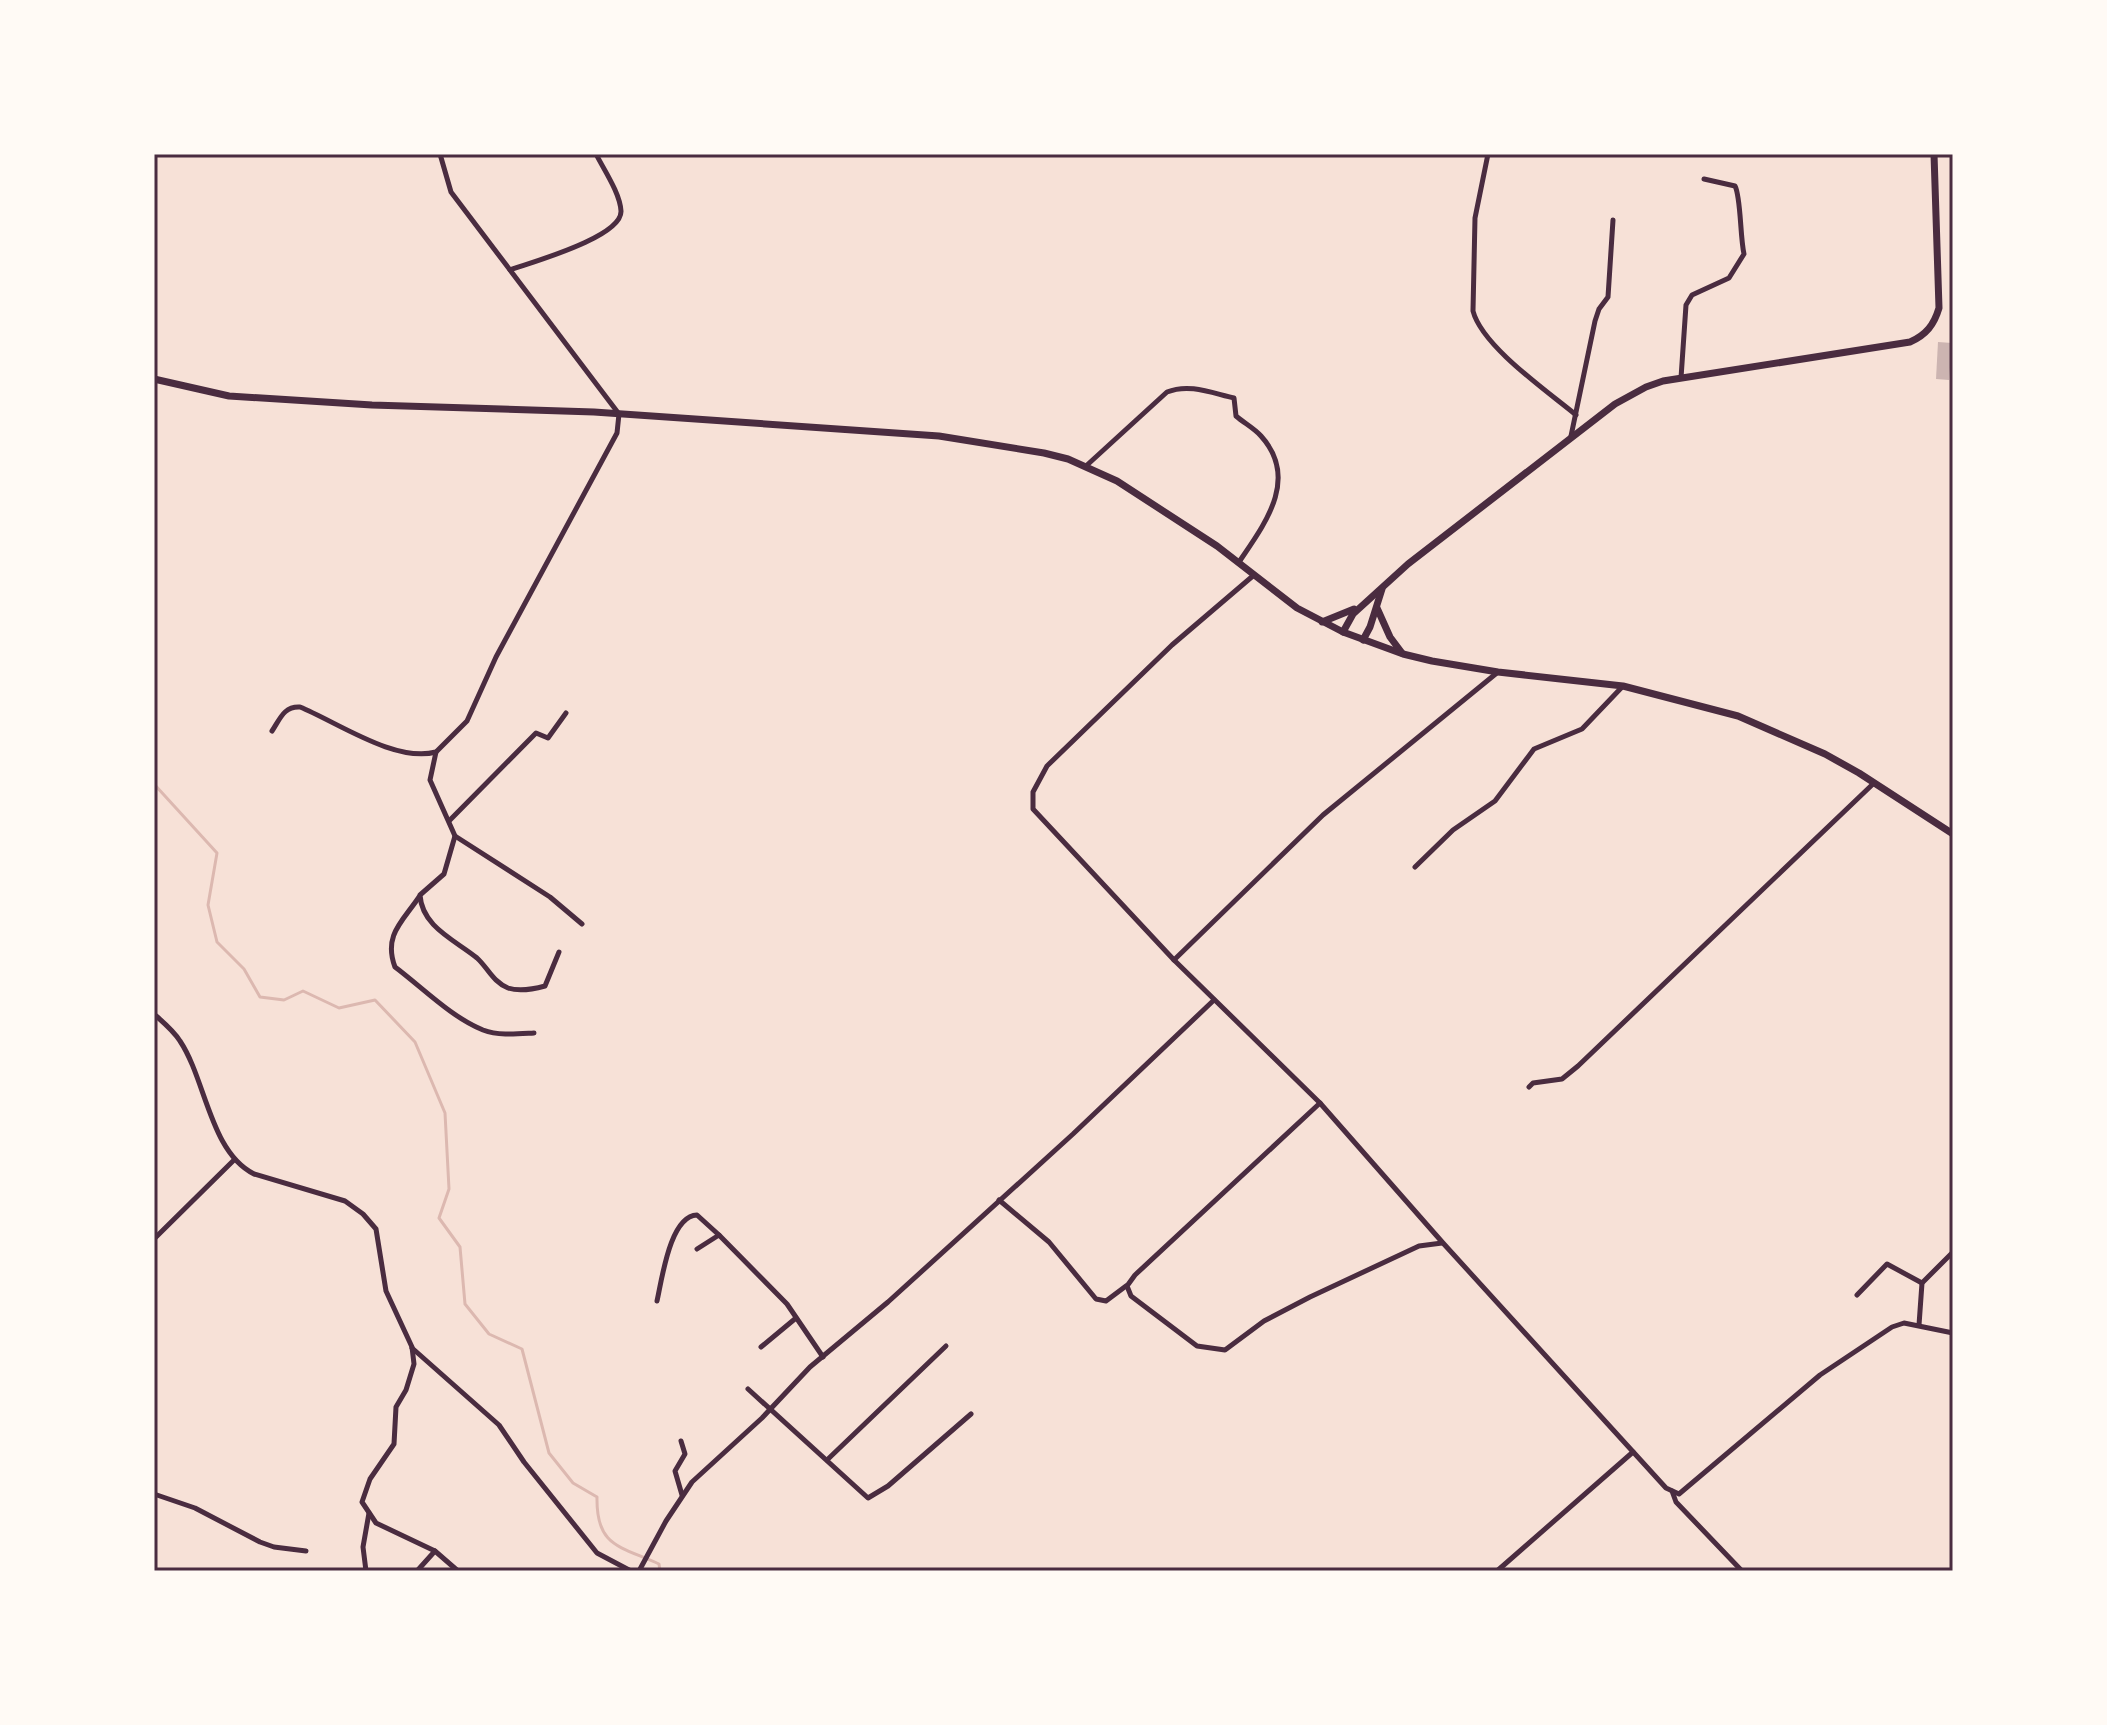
<svg xmlns="http://www.w3.org/2000/svg" width="2107" height="1725" viewBox="0 0 2107 1725" font-family="'Golos Text',sans-serif">
  <rect width="100%" height="100%" fill="#f7e1d7"/>
  <g fill="none" stroke-linecap="round" stroke-linejoin="round">
    <!-- stream -->
    <path stroke="#dcb8b0" stroke-width="3" d="M154,784L217,853L208,905L217,942L244,969L260,997L284,1000L303,991L339,1008L375,1000L415,1042L445,1113L449,1189L439,1218L460,1247L465,1304L489,1334L522,1349L549,1453L573,1483L597,1497C596,1547 620,1546 659,1564L660,1571"/>
  </g>
  <!-- building -->
  <path fill="#ccb4b1" d="M1938,342L1952,343L1949,380L1936,379Z"/>
  <g fill="none" stroke-linecap="round" stroke-linejoin="round">
    <!-- minor -->
    <g stroke="#4a2c40" stroke-width="5">
      <path d="M1488,154L1475,218L1473,311C1482,346 1547,391 1576,415"/>
      <path d="M510,270C532,262 622,237 621,211C620,193 604,170 596,154"/>
      <path d="M1681,378L1686,305L1692,295L1729,278L1744,254C1740,237 1741,197 1735,186L1704,179"/>
      <path d="M1571,436L1595,321L1599,309L1608,297L1613,220"/>
      <path d="M1086,466L1167,392C1189,383 1212,393 1234,398L1236,416C1244,423 1254,428 1261,436C1300,479 1264,525 1239,562"/>
      <path d="M1254,575L1172,645L1047,766L1033,792V809L1174,960L1320,1103L1443,1243L1666,1488L1679,1494L1820,1375L1892,1327L1904,1323L1953,1333"/>
      <path d="M272,731C280,719 284,706 300,707C337,722 395,763 436,752L467,721L496,657L617,433L619,414L451,192L440,154"/>
      <path d="M436,752L430,780L455,836L444,874L420,895C422,927 455,940 477,958C488,968 493,982 508,988C520,992 534,989 545,986L559,952"/>
      <path d="M450,820L536,733L548,738L566,713"/>
      <path d="M455,836L550,897L582,924"/>
      <path d="M1415,867L1453,830L1495,801L1534,749L1582,729L1623,686"/>
      <path d="M419,897C403,921 383,935 395,967C423,988 451,1017 483,1030C499,1036 517,1034 534,1033"/>
      <path d="M1174,960L1323,815L1498,672"/>
      <path d="M154,1014C163,1022 174,1031 180,1041C206,1080 210,1152 254,1174L345,1201L363,1214L376,1229L386,1291L412,1347L414,1364L406,1390L396,1407L394,1444L370,1479L362,1502L376,1523L435,1551L458,1571"/>
      <path d="M1529,1087L1533,1083L1562,1079L1578,1066L1874,783"/>
      <path d="M1320,1103L1135,1275L1127,1286L1131,1296L1197,1346L1225,1350L1264,1321L1310,1297L1419,1246L1442,1243"/>
      <path d="M999,1200L1049,1242L1096,1299L1106,1301L1126,1286"/>
      <path d="M154,1239L234,1160"/>
      <path d="M697,1249L719,1235L787,1304L823,1357"/>
      <path d="M1857,1295L1887,1264L1922,1283"/>
      <path d="M657,1301C662,1279 670,1216 697,1215L719,1235"/>
      <path d="M1919,1325L1922,1283L1953,1252"/>
      <path d="M761,1347L796,1318"/>
      <path d="M412,1348L499,1425L524,1462L597,1553L631,1571"/>
      <path d="M748,1389L868,1498L888,1486L971,1414"/>
      <path d="M681,1441L685,1454L675,1471L682,1495"/>
      <path d="M827,1460L946,1346"/>
      <path d="M1672,1491L1676,1502L1742,1571"/>
      <path d="M154,1494L195,1508L260,1542L274,1547L306,1551"/>
      <path d="M366,1571L363,1547L369,1513"/>
      <path d="M417,1571L435,1551"/>
      <path d="M639,1571L666,1521L692,1482L762,1418L810,1367L888,1302L1073,1134L1214,1000"/>
      <path d="M1497,1571L1633,1452"/>
    </g>
    <!-- secondary -->
    <g stroke="#4a2c40" stroke-width="7">
      <path d="M154,379L229,396L372,405L594,412L939,436L1044,453L1068,459L1117,481L1217,546L1297,608L1343,632L1403,654L1432,661L1498,672L1623,686L1738,716L1825,754L1859,773L1953,834"/>
      <path d="M1377,608L1390,637L1402,653"/>
      <path d="M1322,622L1354,609"/>
      <path d="M1343,632L1353,614L1408,564L1615,404L1646,387L1663,381L1910,342C1926,335 1934,325 1939,308L1934,154"/>
      <path d="M1363,640L1370,627L1382,589"/>
    </g>
  </g>
  <!-- border -->
  <rect width="2107" height="1725" fill="none" stroke="#fffaf5" stroke-width="312"/>
  <rect x="156" y="156" width="1795" height="1413" fill="none" stroke="#4a2c40" stroke-width="3"/>
</svg>
